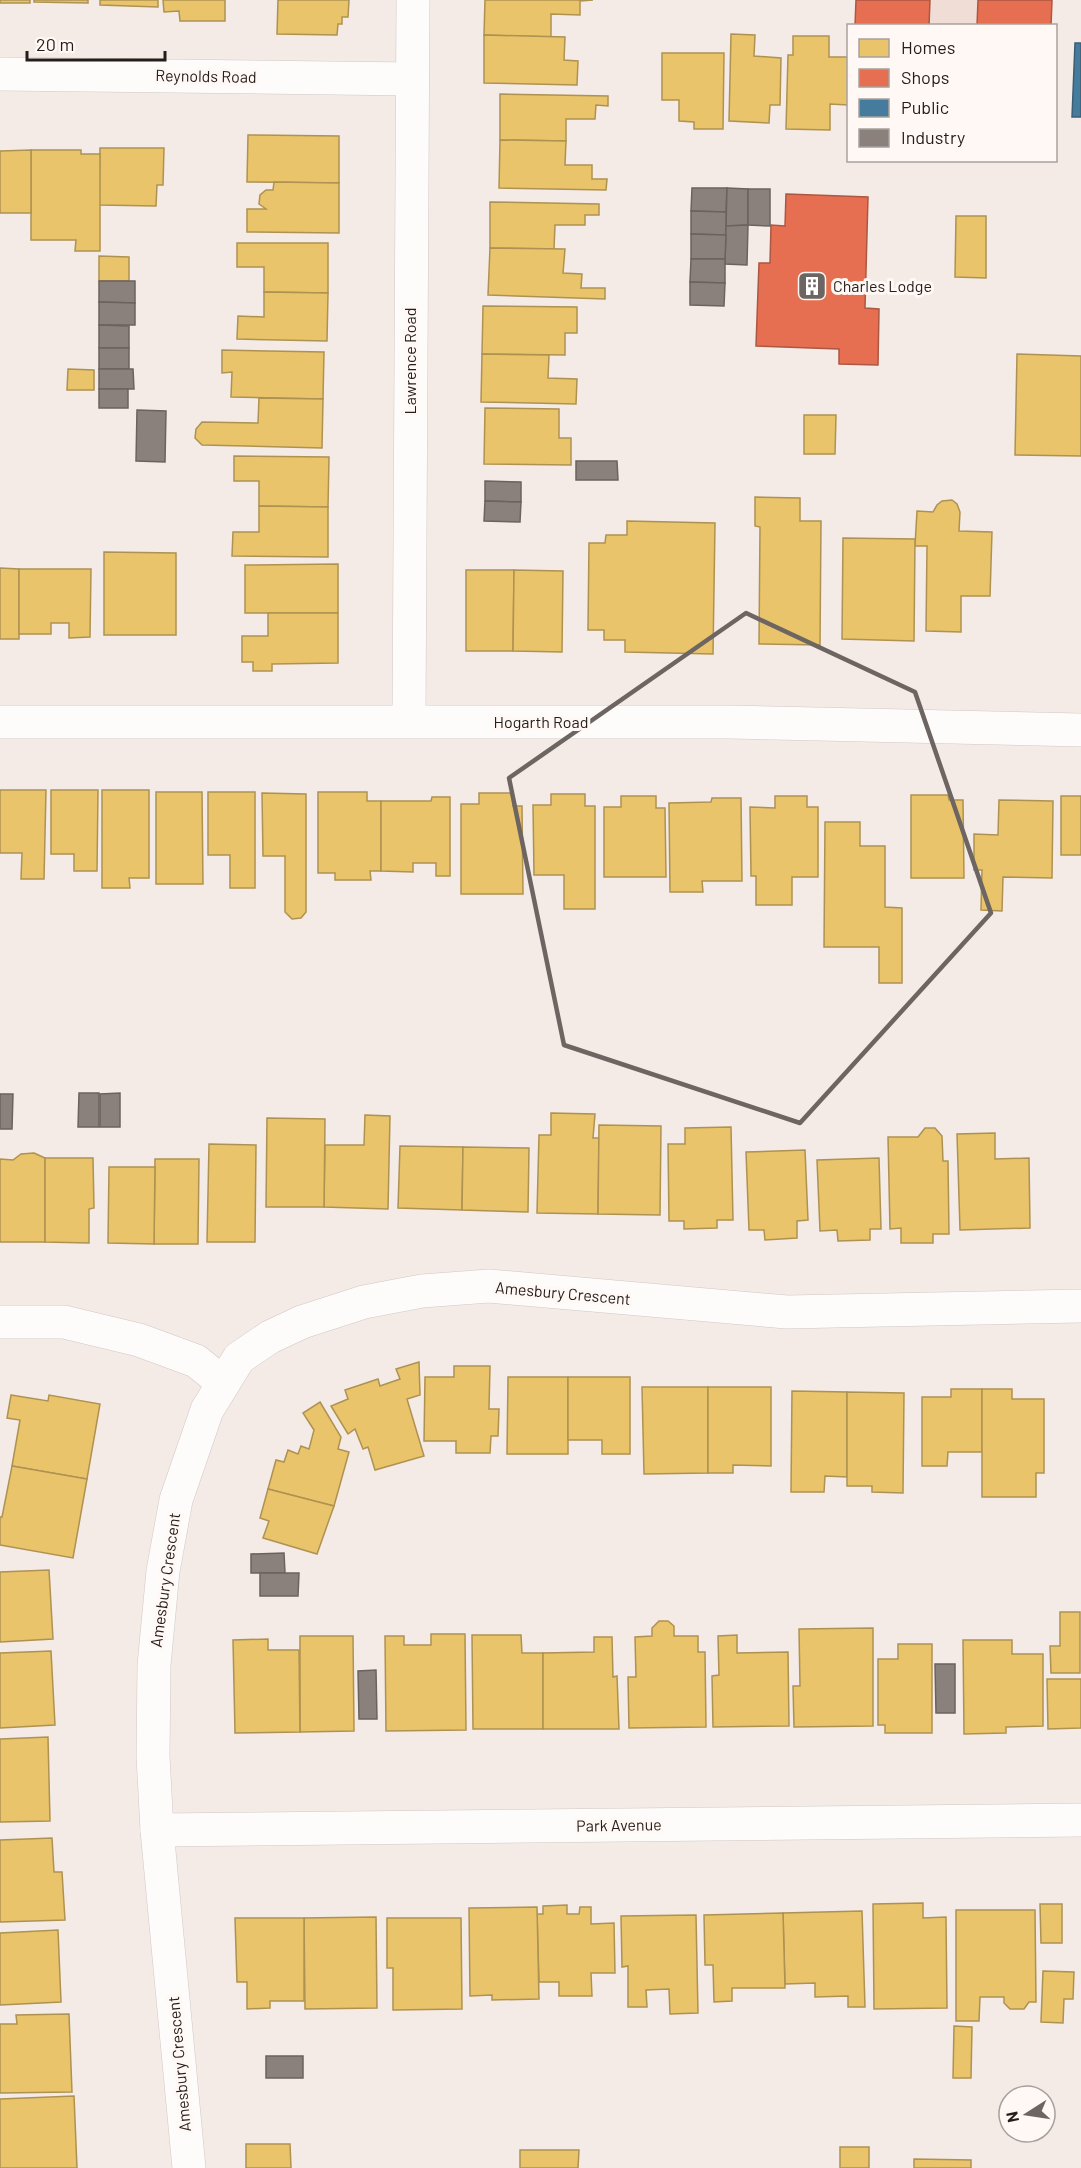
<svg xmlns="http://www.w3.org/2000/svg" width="1081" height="2168" viewBox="0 0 1081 2168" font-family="Barlow,sans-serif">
  <rect width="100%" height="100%" fill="#f4eae6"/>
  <!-- built -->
  <path fill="#f0ddd5" d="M930,0H978L977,25L929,26Z"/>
  <!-- homes -->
  <g fill="#e9c46a" stroke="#ae9252" stroke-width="1.5">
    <rect x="0" y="0" width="30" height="3"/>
    <path d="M34,0H88V3L34,2Z"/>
    <path d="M100,0H158V7L100,5Z"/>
    <path d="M163,0H225V21H180L179,11L164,12Z"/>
    <path d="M278,0H349L348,17H342V24H338L337,35L277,34Z"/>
    <path d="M485,0H593L580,1V15L551,14V37L484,35Z"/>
    <path d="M731,34L755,35L754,56L781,58L780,105H770L769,123L729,121Z"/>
    <path d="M484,35L565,37L564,60L578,61L577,85L484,83Z"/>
    <path d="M793,36H829V57H848V105L830,104V130L786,129L788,55H793Z"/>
    <path d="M662,53H724L723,129H694V122L679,121V100H662Z"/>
    <path d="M500,94L608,96V106L596,105L595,119H566V141L500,140Z"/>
    <path d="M248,135L339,136V183L247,182Z"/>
    <path d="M500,140L566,141L565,165H592V179H607L606,190L499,188Z"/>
    <path d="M100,148H164L163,185H157L156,206L99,205Z"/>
    <path d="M31,150H81V154H100V251H75L76,240H31Z"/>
    <path d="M31,150V213H0V151Z"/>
    <path d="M274,182L339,183V233L247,232V209H266L259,204L260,195L266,190H273Z"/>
    <path d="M490,202L599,204V215H585V225H555L554,249L490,248Z"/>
    <path d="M956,216H986V278L955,277Z"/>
    <path d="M237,243H328V293L264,292V267H237Z"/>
    <path d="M490,248L565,249L563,273L582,274L581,288H605V299L488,295Z"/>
    <path d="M99,256L129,257V281H99Z"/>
    <path d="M264,292L328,293L327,341L237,339L238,316L264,317Z"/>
    <path d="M483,306L577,307V333H565V355L482,354Z"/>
    <path d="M222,350L324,352L323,399L231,397L232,372L222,373Z"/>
    <path d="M482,354L549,355L548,378L577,379L576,404L481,402Z"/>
    <path d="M1017,354L1081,356V456L1015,455Z"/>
    <path d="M68,369L94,370V390H67Z"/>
    <path d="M259,398L323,399L322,448L202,445L195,438L196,429L202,422L258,423Z"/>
    <path d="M485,408L559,409V438H571V465L484,464Z"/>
    <path d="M804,415H836L835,454H804Z"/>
    <path d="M234,456L329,457L328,507L259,506V481H234Z"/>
    <path d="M755,497L800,498V521H821L820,645L759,644L760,527L755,526Z"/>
    <path d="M952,500L957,504L960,512L959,531L992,532L990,596H961V632L926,631L927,546H915L917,511L933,512L937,505L942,501Z"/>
    <path d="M259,506L328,507V557L232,556L233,532H259Z"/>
    <path d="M627,521L715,523L713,654L625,652V640H604V630H588L589,543H605L606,535H627Z"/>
    <path d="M843,538L915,539L914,641L842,639Z"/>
    <path d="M104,552L176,553V635H104Z"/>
    <path d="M338,564V613H245V565Z"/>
    <path d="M0,568L19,569V639H0Z"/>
    <path d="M19,569H91L90,637L69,638V623H51V634H19Z"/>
    <path d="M466,570H514L513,651H466Z"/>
    <path d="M514,570L563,571L562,652L513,651Z"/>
    <path d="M268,613H338V663L272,664V671H253V662H242V636H268Z"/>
    <path d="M0,790H46L44,879H21L22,853H0Z"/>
    <path d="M51,790H98L97,871H74V854H51Z"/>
    <path d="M102,790H149V878H129L130,888H102Z"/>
    <path d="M156,792H202L203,884H156Z"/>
    <path d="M208,792H255V888H230V855H208Z"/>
    <path d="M318,792H367V801H381V871H370L371,880H335V873H318Z"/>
    <path d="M262,793L306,794V912L301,918L292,919L285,912V856H263Z"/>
    <path d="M479,793H513V806H522L523,894H461V804H479Z"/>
    <path d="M551,794H585V806H595V909H564V875H534L533,805H551Z"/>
    <path d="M911,795H948L949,800H963L964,878H911Z"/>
    <path d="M621,796H656V808H665L666,877H604V807H621Z"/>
    <path d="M775,796H807V807H818V877H792V905H756V876H751L750,807L775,808Z"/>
    <rect x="1061" y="796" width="20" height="59"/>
    <path d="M432,797H450V876H436V863H413V872L381,871V801H431Z"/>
    <path d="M712,798H741L742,881H702L703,892H670L669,803L711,802Z"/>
    <path d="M999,800L1053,801L1052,878L1003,877L1002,911L981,910L982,870H974V834L998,835Z"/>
    <path d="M825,822H860V846H885V907L902,908V983H879V947H824Z"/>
    <path d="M551,1113L595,1114L593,1138H599L598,1214L537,1213L539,1135H551Z"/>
    <path d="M365,1115L390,1116L388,1209L324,1207L325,1145H364Z"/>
    <path d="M267,1118L325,1119L324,1207H266Z"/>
    <path d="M599,1125L661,1126L660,1215L598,1214Z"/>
    <path d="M731,1127L733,1220H717V1228L684,1229V1221H669L668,1144H685V1128Z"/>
    <path d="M925,1128H935L942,1136L943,1161H948L949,1234H933V1243H901V1228L890,1229L888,1137H918Z"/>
    <path d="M995,1133V1159L1029,1158L1030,1228L960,1230L957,1134Z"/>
    <path d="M209,1144L256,1145L255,1242H207Z"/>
    <path d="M400,1146L463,1147L462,1210L398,1208Z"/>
    <path d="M463,1147L529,1148L528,1212L462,1210Z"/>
    <path d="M805,1150L808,1220L797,1221V1238L765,1240L764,1230H749L746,1152Z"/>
    <path d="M34,1153L45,1158V1242H0V1159L13,1160L21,1154Z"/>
    <path d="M45,1158H93L94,1208L89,1209V1243L45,1242Z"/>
    <path d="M879,1158L881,1229H870V1240L838,1241L837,1230L820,1231L817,1160Z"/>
    <path d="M155,1159H199L198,1244H154Z"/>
    <path d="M109,1167H155L154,1244L108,1243Z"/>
    <path d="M419,1362L420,1395L407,1399L424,1456L375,1470L368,1447L363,1449L355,1429L348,1434L331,1406L348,1399L345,1390L378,1379L380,1386L400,1379L396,1369Z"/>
    <path d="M454,1366H490L489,1409H499L498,1436H491L490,1453H456V1441H424L425,1377H454Z"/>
    <path d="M508,1377H568V1454H507Z"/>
    <path d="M568,1377H630V1454H602V1440H568Z"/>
    <path d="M642,1387H708V1473L644,1474Z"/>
    <path d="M708,1387H771V1466L733,1465V1473H708Z"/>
    <path d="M951,1389H982V1452H948L947,1466H922V1397H951Z"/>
    <path d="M982,1389H1012V1399H1044V1473H1036V1497H982Z"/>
    <path d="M792,1391L847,1392V1477L825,1476L824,1492H791Z"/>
    <path d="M847,1392L904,1393L903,1493L872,1492V1486H847Z"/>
    <path d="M11,1395L48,1401L49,1395L100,1404L87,1479L12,1466L20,1420L7,1418Z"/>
    <path d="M320,1402L341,1437L338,1449L349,1452L334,1506L268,1489L276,1460L284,1462L288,1450L298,1454L301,1446L309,1449L314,1430L303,1413Z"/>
    <path d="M12,1466L87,1479L73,1558L0,1545V1517H2Z"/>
    <path d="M268,1489L334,1506L317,1554L263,1538L269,1521L260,1518Z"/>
    <path d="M49,1570L53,1639L0,1642V1572Z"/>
    <path d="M1060,1612H1080V1673H1051L1050,1646H1060Z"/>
    <path d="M659,1621H668L674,1626V1636H698V1652H705L706,1727L629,1728L628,1677H636L635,1637L652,1636V1628Z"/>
    <path d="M873,1628V1726L794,1727L793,1686H800L799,1629Z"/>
    <path d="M431,1634H465L466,1730L386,1731L385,1636H404V1645H431Z"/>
    <path d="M472,1635H521L522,1653H543V1729H473Z"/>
    <path d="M737,1635V1653L788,1652L789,1726L713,1727L712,1676L719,1675L718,1636Z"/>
    <path d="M300,1636H353L354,1731L300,1732Z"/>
    <path d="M594,1637H612L613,1677L617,1676L619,1729H543V1653L594,1652Z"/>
    <path d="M268,1639V1650H299L300,1732L235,1733L233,1640Z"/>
    <path d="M963,1640H1012V1654H1043V1726L1006,1727V1733L964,1734Z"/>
    <path d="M898,1644H932V1733H885V1725H878V1659H898Z"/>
    <path d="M51,1651L55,1725L0,1728V1653Z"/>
    <path d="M1047,1679H1081V1728L1048,1729Z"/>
    <path d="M48,1737L50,1821L0,1822V1739Z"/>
    <path d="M52,1838L54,1872H62L65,1920L0,1922V1840Z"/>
    <path d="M923,1903V1918L946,1917L947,2008L874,2009L873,1904Z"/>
    <path d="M1040,1904H1062V1943H1041Z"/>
    <path d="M567,1905V1914H579L580,1907H591V1924L614,1923L615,1973H591L592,1996H559V1982H539L537,1914H543V1906Z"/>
    <path d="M537,1907L539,1999L492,2000V1995L470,1996L469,1908Z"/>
    <path d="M956,1910H1035L1036,2002H1029L1024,2009H1010L1004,2003V1997H980L979,2021H956Z"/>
    <path d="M862,1911L865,2007H848V1996L815,1997V1983L785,1984L783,1913Z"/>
    <path d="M783,1913L785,1988H732V2001L714,2002L713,1965H705L704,1915Z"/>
    <path d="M696,1915L698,2013L670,2014L669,1989L646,1990L647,2007H628V1966L622,1967L621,1916Z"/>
    <path d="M376,1917L377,2008L305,2009L304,1918Z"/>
    <path d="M235,1918H304V2001H270V2008L247,2009V1982H237Z"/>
    <path d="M387,1918H461L462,2009L393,2010V1968H387Z"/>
    <path d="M58,1930L61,2002L0,2005V1933Z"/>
    <path d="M1043,1971L1074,1972L1073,1999H1064L1063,2023L1041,2022Z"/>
    <path d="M69,2014L72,2092L0,2093V2024H17L16,2015Z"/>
    <path d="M954,2026L972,2027L971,2078H953Z"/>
    <path d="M74,2096L77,2168H0V2099Z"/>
    <path d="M246,2144H290L291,2168H246Z"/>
    <rect x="840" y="2147" width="29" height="21"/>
    <path d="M520,2150H579L578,2168H520Z"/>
    <path d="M914,2159L971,2160V2168H914Z"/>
  </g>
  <!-- shops -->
  <g fill="#e76f51" stroke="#ac5741" stroke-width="1.5">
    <path d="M856,0H930L929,26H855Z"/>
    <path d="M978,0H1052L1051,26H977Z"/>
    <path d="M786,194L868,197L865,308L879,309L878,365L839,364V349L756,346L759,263H770L771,225L785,226Z"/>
  </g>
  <!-- public -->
  <path fill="#457b9d" stroke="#3b5f76" stroke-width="1.5" d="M1075,43H1081V117H1072Z"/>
  <!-- industry -->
  <g fill="#8a817c" stroke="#6b635f" stroke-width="1.5">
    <path d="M692,188H727L726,212L691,211Z"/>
    <path d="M727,188L748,189V225L726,226Z"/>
    <path d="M748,189H770V226L748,225Z"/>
    <path d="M691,211L726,212V235L691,234Z"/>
    <path d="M748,225L747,265L725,264L726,226Z"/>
    <path d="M691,234L726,235L725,259H691Z"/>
    <path d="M691,259H725V283L690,282Z"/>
    <path d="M99,281H135V303L99,302Z"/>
    <path d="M690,282L725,283L724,306L690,305Z"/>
    <path d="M99,302L135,303V325H99Z"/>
    <path d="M99,325L129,326V348H99Z"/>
    <rect x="99" y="348" width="30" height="21"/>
    <path d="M99,369H133L134,389H99Z"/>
    <rect x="99" y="389" width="29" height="19"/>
    <path d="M137,410L166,411L165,462L136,461Z"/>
    <path d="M576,461H617L618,480H576Z"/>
    <path d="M485,481L521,482V502L485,501Z"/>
    <path d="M485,501L521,502L520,522L484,521Z"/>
    <path d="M79,1093H99V1127H78Z"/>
    <path d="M120,1093V1127H100V1094Z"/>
    <path d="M0,1094H13L12,1129H0Z"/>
    <path d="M284,1553L285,1573H251V1554Z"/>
    <path d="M260,1573H299L298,1596H260Z"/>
    <path d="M935,1664H955V1713H936Z"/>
    <path d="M376,1670L377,1719H359L358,1671Z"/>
    <rect x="266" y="2056" width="37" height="22"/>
  </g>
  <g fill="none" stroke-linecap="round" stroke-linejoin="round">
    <!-- street casing -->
    <g stroke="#d0c8c5" stroke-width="34">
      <g id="street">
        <path d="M0,74L411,79"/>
        <path d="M409,721L413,0"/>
        <path d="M0,722H729L1081,730"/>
        <path d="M0,1322H64L139,1340L196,1361L222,1382"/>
        <path d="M157,1830L1081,1820"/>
        <path d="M189,2168L157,1830L153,1756L154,1665L163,1571L176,1500L207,1410L239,1358L270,1337L302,1322L364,1302L422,1291L489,1286L787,1312L1081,1306"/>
      </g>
    </g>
    <!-- street -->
    <use href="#street" stroke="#fdfcfb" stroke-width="33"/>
  </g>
  <!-- marked area -->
  <path fill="none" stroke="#6d6562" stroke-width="4.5" stroke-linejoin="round" d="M746,613L915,692L991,913L800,1123L564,1045L509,778Z"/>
  <!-- icons -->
  <defs>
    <g id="building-square" transform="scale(1.5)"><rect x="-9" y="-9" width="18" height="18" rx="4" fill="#6d6562" stroke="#fff8f4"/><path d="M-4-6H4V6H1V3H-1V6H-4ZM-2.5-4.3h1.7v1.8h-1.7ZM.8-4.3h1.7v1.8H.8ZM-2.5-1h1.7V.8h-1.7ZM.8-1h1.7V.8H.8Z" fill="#fff"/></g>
  </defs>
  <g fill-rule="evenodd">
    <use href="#building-square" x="812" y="286"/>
  </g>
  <g text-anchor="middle" stroke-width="6" stroke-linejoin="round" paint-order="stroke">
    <!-- street labels -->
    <g font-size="16" fill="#241e1b" stroke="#fff8f4">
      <text transform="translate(206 76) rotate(1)" y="6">Reynolds Road</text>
      <text transform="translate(410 361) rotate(-90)" y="6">Lawrence Road</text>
      <text x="541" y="728">Hogarth Road</text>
      <text transform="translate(563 1293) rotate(5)" y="6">Amesbury Crescent</text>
      <text transform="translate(165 1580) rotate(-82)" y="6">Amesbury Crescent</text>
      <text transform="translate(619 1825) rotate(-1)" y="6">Park Avenue</text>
      <text transform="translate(179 2064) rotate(-95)" y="6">Amesbury Crescent</text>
    </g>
    <!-- poi labels -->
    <g font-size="16" fill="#241e1b" stroke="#fff8f4" text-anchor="start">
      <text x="833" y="292">Charles Lodge</text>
    </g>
  </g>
  <!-- legend -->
  <rect x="847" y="24" width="210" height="138" fill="#fff8f4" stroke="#a7a19d" stroke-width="1.5"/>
  <rect x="859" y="39" width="30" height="18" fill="#e9c46a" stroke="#a7a19d" stroke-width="1.5"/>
  <text x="901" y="54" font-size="18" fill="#241e1b">Homes</text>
  <rect x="859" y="69" width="30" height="18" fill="#e76f51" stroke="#a7a19d" stroke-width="1.5"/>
  <text x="901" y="84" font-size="18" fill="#241e1b">Shops</text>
  <rect x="859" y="99" width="30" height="18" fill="#457b9d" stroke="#a7a19d" stroke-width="1.5"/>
  <text x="901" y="114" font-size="18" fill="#241e1b">Public</text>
  <rect x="859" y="129" width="30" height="18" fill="#8a817c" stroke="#a7a19d" stroke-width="1.5"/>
  <text x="901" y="144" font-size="18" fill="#241e1b">Industry</text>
  <!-- north arrow -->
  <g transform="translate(1027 2114) rotate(258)"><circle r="28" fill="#fff8f4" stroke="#a7a19d" stroke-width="1.5"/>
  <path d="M0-4.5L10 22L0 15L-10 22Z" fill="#6d6562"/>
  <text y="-9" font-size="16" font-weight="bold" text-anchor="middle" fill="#241e1b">N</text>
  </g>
  <!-- scale -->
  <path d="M27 51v9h138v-9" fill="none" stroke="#241e1b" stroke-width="3"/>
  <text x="36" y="51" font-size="18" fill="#241e1b" stroke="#fff8f4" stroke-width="4.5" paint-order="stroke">20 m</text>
</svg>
